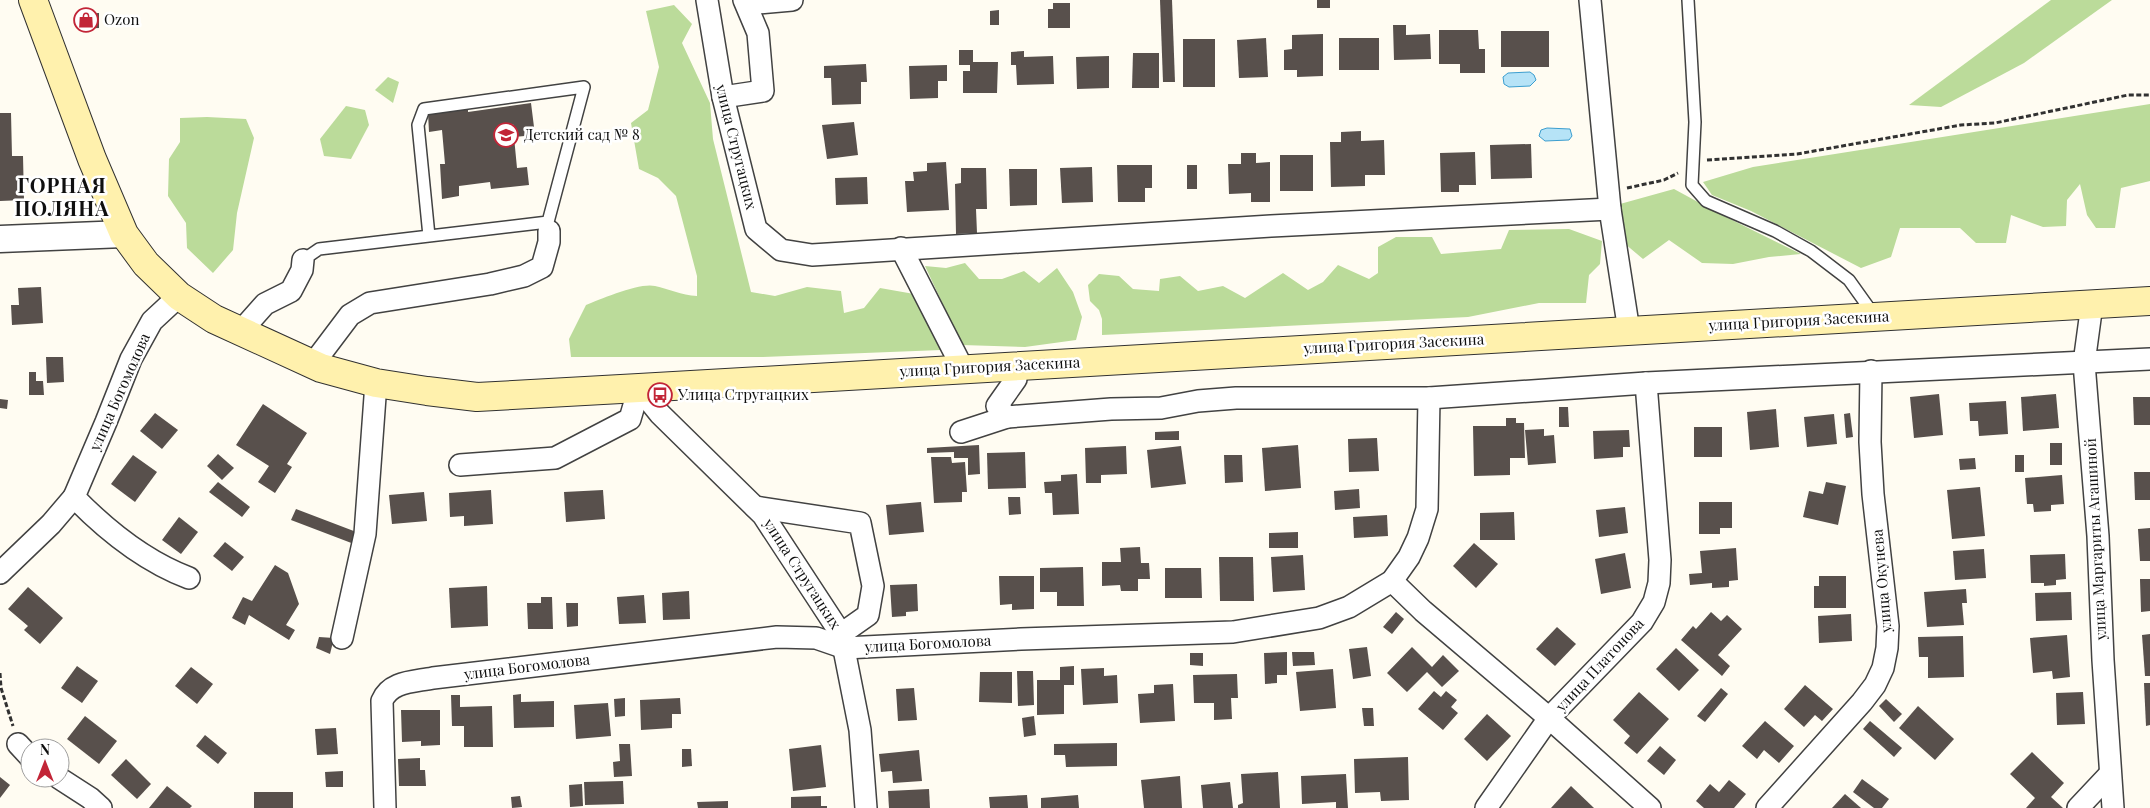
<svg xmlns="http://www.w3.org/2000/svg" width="2150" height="808" viewBox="0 0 2150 808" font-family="'Playfair Display',serif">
  <rect width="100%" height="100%" fill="#fffcf2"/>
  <!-- forest -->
  <g fill="#bbdb9a">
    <path d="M2051,0H2112L2024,63L1941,107L1909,105Z"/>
    <path d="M674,5L692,24L682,43L710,103L713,139L751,292L775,296L807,287L841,291L844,313L864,308L880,288L914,294L941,350L763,357H571L569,339L586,305C600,299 641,282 655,286C669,289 681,295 697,296V276L676,196L658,178L639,169L631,123L648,110L659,67L646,11Z"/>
    <path d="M388,77L399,82L393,103L375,90Z"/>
    <path d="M2150,104V181L2121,188L2115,228H2096L2087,215L2080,184L2067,200L2066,226L2043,227L2011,215L2006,243H1976L1960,228H1900L1891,257L1861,268L1751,211L1712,195L1703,182L1753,167Z"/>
    <path d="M346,106L365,110L369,125L351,159L324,156L320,139Z"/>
    <path d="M207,117L246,119L254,138L237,213L233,250L213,273L187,248L186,223L168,196L169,159L180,142V118Z"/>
    <path d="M1674,189L1720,214L1801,254L1769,257L1733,264L1702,263L1669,240L1643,259L1624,243L1620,204Z"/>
    <path d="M1569,229L1602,241L1600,264L1589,275L1586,303H1539L1468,317L1102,335V319L1099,310L1090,301L1088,285L1099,274L1119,276L1133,289L1159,291L1160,279L1180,276L1198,291L1223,286L1245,298L1283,273L1308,290L1323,282L1338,265L1369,279L1378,273V247L1396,237H1432L1441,254L1501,249L1509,230Z"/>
    <path d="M965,263L979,279H1002L1024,271L1039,283L1057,268L1073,292L1082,317L1076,340L1025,347L962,345L925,266L946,268Z"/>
  </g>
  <!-- water -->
  <g fill="#b6e3f7" stroke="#3c9ecf">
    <path d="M1530,72L1534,75L1536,80L1530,86L1509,87L1504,84L1503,77L1508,73Z"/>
    <path d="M1547,128L1570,129L1572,136L1569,140L1545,141L1539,136L1541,130Z"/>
  </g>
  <!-- building -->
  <g fill="#58504c">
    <path d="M1160,0H1172L1175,82H1163Z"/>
    <rect x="1317" y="0" width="13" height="8"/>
    <path d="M1053,3H1070V28H1048V9H1053Z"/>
    <path d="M999,10V25H990V11Z"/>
    <path d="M99,13V28L77,29L76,14Z"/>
    <path d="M1393,25H1406V35L1430,34L1431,59L1394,60Z"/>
    <path d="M1439,30H1478L1479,49H1485V73H1460V64H1439Z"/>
    <rect x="1501" y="31" width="48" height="36"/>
    <path d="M1323,34V76L1297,77V70H1284V50L1292,49V35Z"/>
    <path d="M1266,38L1268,77L1239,78L1237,40Z"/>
    <rect x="1339" y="38" width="40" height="32"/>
    <rect x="1183" y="39" width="32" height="48"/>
    <path d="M959,50H973V62H998L997,93H963V71H970V65H959Z"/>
    <path d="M1024,51V57L1053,56L1054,84L1017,85L1016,65H1011V52Z"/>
    <path d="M1133,53H1159V88H1132Z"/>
    <path d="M1109,56V88L1077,89L1076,57Z"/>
    <path d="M866,64L867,82H861V104L832,105L831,78H824V66Z"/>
    <path d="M947,65V81H938V98L910,99L909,66Z"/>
    <path d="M531,103L535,135L514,137L517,168L527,167L529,185L491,189L490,182L459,186V196L442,199L440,164H445L442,130L429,132L428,113L468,107V112Z"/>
    <path d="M0,113H11L12,156H23L24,200L0,201Z"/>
    <path d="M854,122L858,155L827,159L822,125Z"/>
    <path d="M1361,131V141L1384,140L1385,175H1365V186L1331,187L1330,142H1341V132Z"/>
    <path d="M1531,144L1532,178L1491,179L1490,145Z"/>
    <path d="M1475,152L1476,185H1459V192H1441L1440,153Z"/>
    <path d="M1241,153H1256V163L1270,162V202H1251V193L1229,194L1228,164H1241Z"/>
    <rect x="1280" y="155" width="33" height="36"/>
    <path d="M946,162L949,210L907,212L905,181H914L913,172L927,171V163Z"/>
    <path d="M1117,165H1152V188H1145V202H1118Z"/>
    <rect x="1187" y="165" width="10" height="24"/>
    <path d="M1092,167L1093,202L1062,203L1060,168Z"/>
    <path d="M961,168H986L987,209H976L977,233L956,234L955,184L961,183Z"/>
    <path d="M1009,169H1037V205L1010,206Z"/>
    <path d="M867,177L868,204L836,205L835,178Z"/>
    <path d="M41,287L43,323L12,325L11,305H19L18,288Z"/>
    <path d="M46,357H63L64,382L47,383Z"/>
    <path d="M29,372H36V381H43L44,395H29Z"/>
    <path d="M1939,394L1943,435L1914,438L1910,397Z"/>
    <path d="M2056,394L2059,428L2023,431L2021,397Z"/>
    <path d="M2133,397H2150V425H2134Z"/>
    <path d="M0,399L8,400L7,409L0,408Z"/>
    <path d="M2006,401L2008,434L1979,436L1978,421H1970L1969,403Z"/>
    <path d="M263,404L307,433L287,464L292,467L275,493L258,482L269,466L236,445Z"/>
    <path d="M1559,407H1568L1569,427H1559Z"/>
    <path d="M1776,409L1779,447L1750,450L1747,412Z"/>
    <path d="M155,413L178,430L162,449L140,431Z"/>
    <path d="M1850,413L1853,437L1846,438L1844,414Z"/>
    <path d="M1834,414L1837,444L1807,447L1804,417Z"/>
    <path d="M1506,418H1516V423H1524L1525,458H1510V475L1474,476L1473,426H1506Z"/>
    <rect x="1694" y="427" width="28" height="30"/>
    <path d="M1544,429V436L1554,435L1556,463L1528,465L1525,430Z"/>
    <path d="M1629,430L1630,447H1623V457L1594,459L1593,431Z"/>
    <path d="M1179,431V440H1155V432Z"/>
    <path d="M1377,438L1379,471L1349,472L1348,439Z"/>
    <rect x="2050" y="443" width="12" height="22"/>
    <path d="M979,445L980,474L968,475V458H954V452L927,453V448Z"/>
    <path d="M1298,445L1301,488L1265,491L1262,448Z"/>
    <path d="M1126,446L1127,474L1101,475V483H1086L1085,448Z"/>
    <path d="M1181,446L1186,484L1151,488L1147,450Z"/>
    <path d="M1025,452L1026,488L988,489L987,453Z"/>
    <path d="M218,454L234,468L222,480L207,466Z"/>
    <path d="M133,455L157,472L135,502L111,484Z"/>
    <path d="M1224,455H1242L1243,482L1225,483Z"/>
    <rect x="2015" y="455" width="9" height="17"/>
    <path d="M931,457H951L952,463L965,462L967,492H962V502L934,503Z"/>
    <path d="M1975,458L1976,469L1960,470L1959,459Z"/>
    <path d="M2134,472H2150V500H2135Z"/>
    <path d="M1077,474L1079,514L1053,515L1052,493H1045L1044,482L1061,481V475Z"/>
    <path d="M2062,475L2064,504L2051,505V511L2034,512L2033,504H2027L2025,478Z"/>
    <path d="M218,482L250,507L242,517L209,492Z"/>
    <path d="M1826,482L1846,486L1838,525L1803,517L1809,491L1823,494Z"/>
    <path d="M1980,487L1985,536L1952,539L1947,490Z"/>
    <path d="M1359,489L1360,508L1335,510L1334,491Z"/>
    <path d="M491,490L493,524L464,526V516L450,517L449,493Z"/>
    <path d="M603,490L605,519L566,522L564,492Z"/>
    <path d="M424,492L427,521L392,524L389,495Z"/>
    <path d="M1008,497H1020L1021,514L1009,515Z"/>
    <path d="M921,502L924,532L889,535L886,505Z"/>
    <path d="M1699,502H1732V528H1720V534H1699Z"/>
    <path d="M1625,507L1628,533L1599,537L1596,510Z"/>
    <path d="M296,509L359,533L354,544L291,520Z"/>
    <path d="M1514,512L1515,540H1480V513Z"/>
    <path d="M1387,515L1388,536L1354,538L1353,517Z"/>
    <path d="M179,517L198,532L181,554L162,540Z"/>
    <path d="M2150,528V561H2140L2138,529Z"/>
    <path d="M1298,532V548H1269V533Z"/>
    <path d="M225,542L244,557L232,571L213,556Z"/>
    <path d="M1474,543L1498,564L1476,588L1453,566Z"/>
    <path d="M1140,547L1141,563H1149L1150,579H1138V591H1121L1120,585L1102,586V562H1121L1120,548Z"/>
    <path d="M1736,548L1738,580L1729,581V587L1712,588V583L1690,585L1689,574L1702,573L1700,551Z"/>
    <path d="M1984,549L1986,578L1955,580L1953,551Z"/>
    <path d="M1625,553L1631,588L1601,594L1595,559Z"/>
    <path d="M2065,554L2066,579L2056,580V585L2044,586V583H2031L2030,555Z"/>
    <path d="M1303,555L1305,590L1273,592L1271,557Z"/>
    <path d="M1219,557H1253L1254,601H1220Z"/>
    <path d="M275,565L288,573L299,604L286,625L295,630L289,640L249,615L245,625L232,618L243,597L252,601Z"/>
    <path d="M1083,567L1084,606H1057V592H1040V568Z"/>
    <path d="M1165,568H1201L1202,598H1165Z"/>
    <path d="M999,576H1034V609L1012,610V604L1000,605Z"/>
    <path d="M1819,576H1846V608H1814V586H1819Z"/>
    <path d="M2140,579H2150V611L2141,612Z"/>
    <path d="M917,584L918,611L906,612V616L892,617L890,585Z"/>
    <path d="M487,586L488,626L451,628L449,588Z"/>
    <path d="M28,587L63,618L40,644L24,630L28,626L8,609Z"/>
    <path d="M1966,589L1967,603H1962L1964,625L1927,627L1924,592Z"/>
    <path d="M689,591L690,619L663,620L662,593Z"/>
    <path d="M2071,592L2072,620L2036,621L2035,593Z"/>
    <path d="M644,595L646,623L619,624L617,597Z"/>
    <path d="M541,597H552L553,629H528L527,603H541Z"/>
    <path d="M566,603H578V626L567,627Z"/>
    <path d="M1396,612L1404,619L1392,634L1383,627Z"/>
    <path d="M1711,612L1721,621L1727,615L1742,629L1718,655L1730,666L1722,676L1681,640L1693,626L1696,629Z"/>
    <path d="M1851,614L1852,641L1819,643L1818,616Z"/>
    <path d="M1557,627L1576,644L1555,666L1536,649Z"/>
    <path d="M2150,634V676H2145L2142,635Z"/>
    <path d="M2067,635L2070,677L2053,679L2052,671L2033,673L2030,638Z"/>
    <path d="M1963,636L1964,677L1928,678V657H1919L1918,637Z"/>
    <path d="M319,637L334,638L330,654L316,648Z"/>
    <path d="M1367,647L1371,676L1353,679L1349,649Z"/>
    <path d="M1412,647L1432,667L1443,655L1459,671L1442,687L1427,672L1407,692L1387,673Z"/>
    <path d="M1676,648L1699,670L1679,691L1656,669Z"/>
    <path d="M1287,652V675H1277V683L1265,684L1264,653Z"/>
    <path d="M1292,652H1314L1315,665L1293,666Z"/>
    <path d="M1190,653H1203V666L1190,665Z"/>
    <path d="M77,666L98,681L82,703L61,688Z"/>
    <path d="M1074,666V685H1064V714L1037,715V680H1060V667Z"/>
    <path d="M191,667L213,684L197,704L175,686Z"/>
    <path d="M1104,668V676L1117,675L1118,703L1083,705L1081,669Z"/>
    <path d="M1333,669L1336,708L1300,711L1296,672Z"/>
    <path d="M1017,671H1033L1034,705L1018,706Z"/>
    <path d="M980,672H1012V703L979,702Z"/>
    <path d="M1237,674L1238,698H1231L1232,719L1214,720V703H1194L1193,675Z"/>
    <path d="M2144,683H2150V725L2146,726Z"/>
    <path d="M1173,684L1175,721L1140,723L1138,694L1154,693V685Z"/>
    <path d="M1805,685L1833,709L1822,721L1815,715L1804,727L1784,709Z"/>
    <path d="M914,688L917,720L898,721L896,689Z"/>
    <path d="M1721,688L1728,694L1705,722L1697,716Z"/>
    <path d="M1434,691L1441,697L1446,691L1457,700L1451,707L1458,713L1443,730L1418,709Z"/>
    <path d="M1639,692L1669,719L1637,754L1624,743L1630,736L1613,720Z"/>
    <path d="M2083,692L2085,724L2057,725L2056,693Z"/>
    <path d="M521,694V702L554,701V727L514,728L513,695Z"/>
    <path d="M451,695H460V707L492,706L493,747H464V726H452Z"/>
    <path d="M625,698V716L615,717L614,699Z"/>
    <path d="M680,698L681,714H672V728L641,730L640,700Z"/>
    <path d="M1886,699L1902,714L1894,722L1879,706Z"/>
    <path d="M608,703L611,736L576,739L574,705Z"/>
    <path d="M1918,706L1954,739L1935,760L1899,728Z"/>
    <path d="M1362,708H1373L1374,726H1364Z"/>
    <path d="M401,710H440V745L421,746V741L402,742Z"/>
    <path d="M1487,714L1511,736L1487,761L1464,739Z"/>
    <path d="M85,716L117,741L99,764L67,739Z"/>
    <path d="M1034,716L1036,735L1024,737L1022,718Z"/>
    <path d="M1765,721L1794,746L1779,763L1764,750L1757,759L1742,746Z"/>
    <path d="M1870,721L1902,748L1894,757L1863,729Z"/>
    <path d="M336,728L338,754L317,755L315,729Z"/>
    <path d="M205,735L227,753L218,764L196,746Z"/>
    <path d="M1117,743V766L1066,767L1065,755H1054V744Z"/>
    <path d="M619,744H630L632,776L614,777L613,762L620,761Z"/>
    <path d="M821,745L826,787L793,791L789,749Z"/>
    <path d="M1660,746L1676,760L1664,775L1647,761Z"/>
    <path d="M682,749H691L692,766L682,767Z"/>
    <path d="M919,750L922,781L893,783L892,771L881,772L879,754Z"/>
    <path d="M2032,752L2064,783L2051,797L2063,808H2026L2035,798L2010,774Z"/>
    <path d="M1408,757L1409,800L1381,801L1380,792L1355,793L1354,759Z"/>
    <path d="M420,758V770H425L426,786H399L398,759Z"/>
    <path d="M126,759L151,784L137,799L111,775Z"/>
    <path d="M343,771V787H326L325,772Z"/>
    <path d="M1278,772L1280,808H1238V805L1243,803L1241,774Z"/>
    <path d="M1346,774L1348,808H1336V802L1302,804L1301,776Z"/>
    <path d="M1180,776L1182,808H1144L1141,780Z"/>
    <path d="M0,777L10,785L0,798Z"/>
    <path d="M1862,779L1889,799L1882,808H1874L1853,792Z"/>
    <path d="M1729,780L1746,794L1734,808H1704L1696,801L1710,784L1719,792Z"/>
    <path d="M623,781L624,804L585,805L584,782Z"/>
    <path d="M1230,782L1233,808H1203L1201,785Z"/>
    <path d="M582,784L583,806L570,807L569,785Z"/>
    <path d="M167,786L192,806L190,808H149Z"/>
    <path d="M1571,786L1594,808H1551Z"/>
    <path d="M929,789L930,808H889L888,791Z"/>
    <rect x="254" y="792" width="39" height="16"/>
    <path d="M1845,794L1861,808H1832Z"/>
    <path d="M1027,795L1028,808H990L989,797Z"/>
    <path d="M1078,795L1079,808H1041V798Z"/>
    <path d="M520,796L522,807L512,808L511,797Z"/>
    <path d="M821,796V806H827V808H791V797Z"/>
    <path d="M728,801V808H698L697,802Z"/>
  </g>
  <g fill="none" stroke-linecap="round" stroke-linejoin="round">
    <!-- service casing -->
    <g stroke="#424242" stroke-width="14">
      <g id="service">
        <path d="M1688,0L1695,122L1692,185L1706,201L1775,231L1811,251L1849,280L1874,315"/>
        <path d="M303,260L319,249L548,222L584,87L424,109L418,125L429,236"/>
      </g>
    </g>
    <!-- minor casing -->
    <g stroke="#424242" stroke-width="24">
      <g id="minor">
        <path d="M707,0L723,97L756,229L781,250L812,255L1271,226L1610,209"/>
        <path d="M1590,0L1610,209L1629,331"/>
        <path d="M747,4L792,0"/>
        <path d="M723,97L763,91L758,33L744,0"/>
        <path d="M901,248L963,369"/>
        <path d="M179,296L152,321L131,359L106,422L74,497C107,531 144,561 189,578"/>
        <path d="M2092,304L2084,363L2098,536L2103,660L2113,808"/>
        <path d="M241,331L265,304L291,291L302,270L303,260"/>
        <path d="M313,364L350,315L370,303L490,284L524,276L542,267L549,242V231"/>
        <path d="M639,388L660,414L763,515L841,634L860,730L866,808"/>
        <path d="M1007,417L1111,409L1161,408L1198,401L1236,398H1429L1646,383L2150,359"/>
        <path d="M961,432L1007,417L997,406L1016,379L1014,366"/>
        <path d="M460,465L555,458L630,419L639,388"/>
        <path d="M755,507L860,523L873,586L868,615L841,634"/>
        <path d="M0,573L51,524L74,497"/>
        <path d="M1392,581L1423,611L1549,718L1650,808"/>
        <path d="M342,638L365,534L376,383"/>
        <path d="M18,744L30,757"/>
        <path d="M59,778L90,798L101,808"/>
        <path d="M385,808L382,701C390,681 414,682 433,678L777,637L816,638L845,648L1021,639L1233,632L1319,618L1349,607L1392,581L1409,557L1418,538L1427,509L1429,398"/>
        <path d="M1486,808L1549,718L1642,622L1654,602L1659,583L1660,560L1646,383"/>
        <path d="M1767,808L1862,702L1875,685L1883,668L1887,648L1888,626L1873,494L1870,442L1871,371"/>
        <path d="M2078,808L2110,774"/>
      </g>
    </g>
    <!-- tertiary casing -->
    <g stroke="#424242" stroke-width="29">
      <path id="tertiary" d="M0,239L124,234"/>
    </g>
    <!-- secondary casing -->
    <g stroke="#313131" stroke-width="30">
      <path id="secondary" d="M33,0L92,159L124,234L146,264L179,296L214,319L321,368L376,383L427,391L477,397L639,388L2150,301"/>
    </g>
    <!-- path -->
    <g stroke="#313131" stroke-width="3" stroke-dasharray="5 2.5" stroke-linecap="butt">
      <path d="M1707,160L1797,154L1961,125L1995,123L2128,95H2150"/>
      <path d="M1627,188L1664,180L1678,173"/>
      <path d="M0,673L1,688L13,726"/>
    </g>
    <!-- service -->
    <use href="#service" stroke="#fff" stroke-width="11"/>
    <!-- minor -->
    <use href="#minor" stroke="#fff" stroke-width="21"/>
    <!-- tertiary -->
    <use href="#tertiary" stroke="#fff" stroke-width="26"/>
    <!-- secondary -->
    <use href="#secondary" stroke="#fff1ad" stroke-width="28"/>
  </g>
  <!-- icons -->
  <defs>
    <g id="shop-ring" transform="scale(1.25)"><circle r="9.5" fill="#fff" stroke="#c22537" stroke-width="1.5"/><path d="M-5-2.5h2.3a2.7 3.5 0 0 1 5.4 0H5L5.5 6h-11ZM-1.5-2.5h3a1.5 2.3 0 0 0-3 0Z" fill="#c22537"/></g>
    <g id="school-ring" transform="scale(1.25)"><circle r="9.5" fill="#fff" stroke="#c22537" stroke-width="1.5"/><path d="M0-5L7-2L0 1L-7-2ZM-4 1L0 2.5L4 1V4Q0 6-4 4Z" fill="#c22537"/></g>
    <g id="bus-ring" transform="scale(1.25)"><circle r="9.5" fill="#fff" stroke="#c22537" stroke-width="1.5"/><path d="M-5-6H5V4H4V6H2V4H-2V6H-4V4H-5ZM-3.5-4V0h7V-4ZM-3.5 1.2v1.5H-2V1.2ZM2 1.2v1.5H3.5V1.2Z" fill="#c22537"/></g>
  </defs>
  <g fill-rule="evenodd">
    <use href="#shop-ring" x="86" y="20"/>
    <use href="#school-ring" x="506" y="135"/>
    <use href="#bus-ring" x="660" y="395"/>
  </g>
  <g text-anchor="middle" stroke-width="5" stroke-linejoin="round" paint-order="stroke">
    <!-- poi labels -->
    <g font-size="15" fill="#0f0f0f" stroke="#fff" text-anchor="start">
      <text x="104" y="25">Ozon</text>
      <text x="524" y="140">Детский сад № 8</text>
      <text x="678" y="400">Улица Стругацких</text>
    </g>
    <!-- street labels -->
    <g font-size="15" fill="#0f0f0f" stroke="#fff">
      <text transform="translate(736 147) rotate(76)" y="5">улица Стругацких</text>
      <text transform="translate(1799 321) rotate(-3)" y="5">улица Григория Засекина</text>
      <text transform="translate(1394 344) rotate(-3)" y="5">улица Григория Засекина</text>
      <text transform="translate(990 367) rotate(-3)" y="5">улица Григория Засекина</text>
      <text transform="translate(120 392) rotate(-66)" y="5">улица Богомолова</text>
      <text transform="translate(2096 539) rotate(-93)" y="5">улица Маргариты Агашиной</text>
      <text transform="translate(802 574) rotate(57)" y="5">улица Стругацких</text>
      <text transform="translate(1882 581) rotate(-95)" y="5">улица Окунева</text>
      <text transform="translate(928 644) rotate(-3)" y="5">улица Богомолова</text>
      <text transform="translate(1600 665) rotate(-47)" y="5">улица Платонова</text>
      <text transform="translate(527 667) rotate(-7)" y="5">улица Богомолова</text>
    </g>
    <!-- district labels -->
    <g font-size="20" font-weight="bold" letter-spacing="1" fill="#0f0f0f" stroke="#fff">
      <text x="62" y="193">ГОРНАЯ<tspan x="62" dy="23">ПОЛЯНА</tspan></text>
    </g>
  </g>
  <!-- north arrow -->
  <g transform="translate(45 763)"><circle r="24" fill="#ffffff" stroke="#9f9f9f"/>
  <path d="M0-4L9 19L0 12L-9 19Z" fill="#c22537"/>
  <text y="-8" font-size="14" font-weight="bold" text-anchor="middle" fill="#0f0f0f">N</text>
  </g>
</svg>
